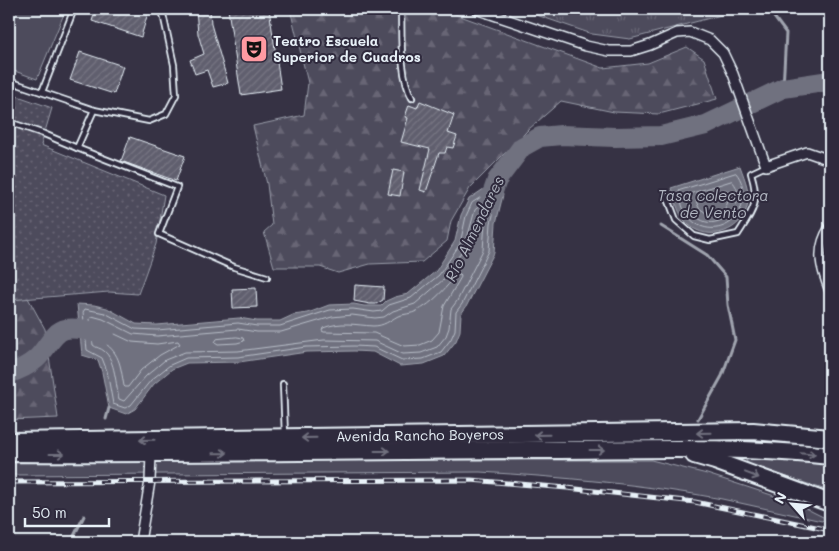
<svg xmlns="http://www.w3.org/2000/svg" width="839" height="551" viewBox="0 0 839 551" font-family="Mali,sans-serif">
  <defs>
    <pattern id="forest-firs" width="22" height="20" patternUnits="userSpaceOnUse" patternTransform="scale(1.25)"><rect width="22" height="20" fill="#4d4b5c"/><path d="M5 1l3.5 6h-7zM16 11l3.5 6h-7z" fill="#676574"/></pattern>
    <pattern id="park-tufts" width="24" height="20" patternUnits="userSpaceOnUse" patternTransform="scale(1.25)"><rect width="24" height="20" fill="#4d4b5c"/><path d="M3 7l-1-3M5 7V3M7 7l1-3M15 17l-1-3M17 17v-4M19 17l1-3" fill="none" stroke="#676574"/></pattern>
    <pattern id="garden-dots" width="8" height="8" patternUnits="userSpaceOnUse" patternTransform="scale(1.25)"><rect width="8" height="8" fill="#4d4b5c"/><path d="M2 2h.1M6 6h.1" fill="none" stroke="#676574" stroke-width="1.8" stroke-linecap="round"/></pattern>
    <pattern id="building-hatch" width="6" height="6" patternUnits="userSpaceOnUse" patternTransform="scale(1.25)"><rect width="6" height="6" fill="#605e6e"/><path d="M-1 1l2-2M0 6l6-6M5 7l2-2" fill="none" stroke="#777683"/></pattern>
  </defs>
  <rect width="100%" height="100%" fill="#363244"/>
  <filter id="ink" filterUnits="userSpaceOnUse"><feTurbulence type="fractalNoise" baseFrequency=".02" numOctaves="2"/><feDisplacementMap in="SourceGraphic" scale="10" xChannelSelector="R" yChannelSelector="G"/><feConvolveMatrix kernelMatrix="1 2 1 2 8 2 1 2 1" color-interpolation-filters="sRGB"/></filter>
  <g filter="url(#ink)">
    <!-- grass -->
    <g fill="#4d4b5c" stroke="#9a9eaa">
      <path d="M9,9H66L37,79L9,69Z"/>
      <path d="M747,456L826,460V480L829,491L751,465L746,461Z"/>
      <path d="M367,460H651L707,474L793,502L825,518L822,521C789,514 755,506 722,499C643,484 561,477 480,472L9,475V463Z"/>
    </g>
    <!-- forest -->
    <g fill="url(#forest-firs)" stroke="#9a9eaa">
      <path d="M290,9H441L603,68L648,63L687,47L704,59L717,99L659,114L614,112L561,101L529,129L470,188L451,221L447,241L422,262L370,264L338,273L320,267H274L264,232L272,225L267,184L253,126L304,115L308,83Z"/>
      <path d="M28,298L45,329L58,418L9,420V300Z"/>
    </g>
    <!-- park -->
    <path fill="url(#park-tufts)" stroke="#9a9eaa" d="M519,9H744L630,39L592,34Z"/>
    <!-- garden -->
    <path fill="url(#garden-dots)" stroke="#9a9eaa" d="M9,93L52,108L41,145L164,195L156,244L138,294L109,292L9,300Z"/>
    <!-- water -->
    <g fill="#70717f" stroke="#a0a4af">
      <path d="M740,166C745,180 751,192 747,207C740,235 702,243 684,220C677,211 675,198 671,188Z"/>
      <path d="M497,180L503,195L496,223L494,253L466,307L461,314L460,331L456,341L444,356L424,364L400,366L373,352L354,351L307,352L239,362L187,363L172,369L154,384L135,409L126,414L109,408L102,372L98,360L82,355L77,304L94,305L107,308L136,324L157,325L239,318L257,321H280L293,315L308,313L329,305L354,304L364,306H381L386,301L395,297L408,294L436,271L455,241L461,215L469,199Z"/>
    </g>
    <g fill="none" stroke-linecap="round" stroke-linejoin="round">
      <!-- shore -->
      <g stroke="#b8bec8" stroke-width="1">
        <path d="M736,173C742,180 744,189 743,198C740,234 694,240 682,205C681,200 679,196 679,191Z"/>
        <path d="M732,181C753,203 714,241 692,212C689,208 688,202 686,197L687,195Z"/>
        <path d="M493,190L496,191L498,196L491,223L489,251L462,304L456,312L455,330L451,339L441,352L423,359L402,360L374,347L354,346L306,347L238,357L186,358L170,365L151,380L131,405L125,408L113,404L107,371L102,358L87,350L83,312L85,309L105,313L135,329L157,330L238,323L257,326H280L330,310L353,309L374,312L382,311L389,305L411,298L439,275L460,244L466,216L472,203Z"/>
        <path d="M726,190L729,192C729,205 724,215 709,215L699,208L696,201L697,199Z"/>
        <path d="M486,202L489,204L485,222L483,250L457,301L451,309L449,328L446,336L437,347L421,353L403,354L375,341L324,340L238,351L185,352L165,360L146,376L124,401L119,399C116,386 115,359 104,351C101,348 96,348 93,345L90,319L92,316L103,319L133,334L157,336L238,329L257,332H281L332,317L352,315L375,318L384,317L393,311L415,304L444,279L465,246L475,210Z"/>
        <path d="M457,274H460L461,277L444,306L439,332L432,340L420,345L404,346L374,333L324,332L322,331L323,328C341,321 355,325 373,326C384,326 389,321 398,316C404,314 411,314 417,311C433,303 446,288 457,274Z"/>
        <path d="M100,327L132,342L157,344L178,341L180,344L160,355L141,370L128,387H125L124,386C120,364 120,352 100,340L99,329Z"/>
        <path d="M237,337L243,338L244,341L237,343L218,344L215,342L217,339Z"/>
      </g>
      <!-- stream -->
      <g stroke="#a0a4af" stroke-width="3">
        <path d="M768,9L786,33L783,88"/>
        <path d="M661,226L707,255L726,277L728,305L735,340L722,376L698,419"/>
        <path d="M106,419L109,408"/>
        <path d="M71,542L84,516"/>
      </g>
      <!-- river -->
      <g stroke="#70717f" stroke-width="20">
        <path d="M488,206L497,180L522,147L540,137L561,135L615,137L661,136L706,125L783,88L830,81"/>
        <path d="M9,373C20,370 28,366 36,359C46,351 53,331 66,329C79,327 93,332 105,335"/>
      </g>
    </g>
    <!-- building -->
    <g fill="url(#building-hatch)" stroke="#e8f1f8">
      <path d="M96,9H149L141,37L92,21Z"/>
      <path d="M196,9H210L211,24L228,83L213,87L207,70L195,74L190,60L204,54L198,34Z"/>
      <path d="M228,9H269L281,89L241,95Z"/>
      <path d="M80,52L123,66L114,94L70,80Z"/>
      <path d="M420,101L454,115L448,133L457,136L453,148L447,147L445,153H439L426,192L420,190L430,149L401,142L408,118L405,117L409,105L417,108Z"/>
      <path d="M130,137L185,156L176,181L121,161Z"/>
      <path d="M393,170L404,172L400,196L388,194Z"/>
      <path d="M355,285L384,287L383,300L376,304H370L354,301Z"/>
      <path d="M256,288L257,307L233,308L232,289Z"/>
    </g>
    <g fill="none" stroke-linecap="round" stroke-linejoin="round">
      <!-- lane casing -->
      <g stroke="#e8f1f8" stroke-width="8">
        <g id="lane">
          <path d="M401,9C402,35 399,75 412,98"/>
          <path d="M9,81L94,110L77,148L44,134L9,122"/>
          <path d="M42,92L74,9"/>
          <path d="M94,110L149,121L166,114L176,95L174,65L163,14L164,9"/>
          <path d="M77,148L177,187L159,234L234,267L267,277"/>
          <path d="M667,196L676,220L694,236L710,240L738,234C754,209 760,203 751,173L766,166"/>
          <path d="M283,384L285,435"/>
          <path d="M793,542H808"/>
        </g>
      </g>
      <!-- street casing -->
      <g stroke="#e8f1f8" stroke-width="12">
        <g id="street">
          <path d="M476,9L586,46L609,51H631L650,45L677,33L690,32L710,40L723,53L733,74L766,166L807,152L830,160"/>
          <path d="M830,227C815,250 821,268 830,291"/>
          <path d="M140,542L150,481L151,454"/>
        </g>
      </g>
      <!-- highway casing -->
      <g stroke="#e8f1f8" stroke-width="20">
        <g id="highway">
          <path id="s1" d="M9,441L753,431L830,438"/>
          <path d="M9,453C182,454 356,451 529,450C630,450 730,445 830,456"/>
          <path d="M694,455L715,461L830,503"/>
        </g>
      </g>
      <!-- lane -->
      <use href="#lane" stroke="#2f2a3d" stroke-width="4.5"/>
      <!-- street -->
      <use href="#street" stroke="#2f2a3d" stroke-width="9"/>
      <!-- highway -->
      <use href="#highway" stroke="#2f2a3d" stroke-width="16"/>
      <!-- rail casing -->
      <g stroke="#e8f1f8" stroke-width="5">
        <path id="rail" d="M9,482L471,480L567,488L695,502L830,530"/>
      </g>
      <!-- rail -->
      <use href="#rail" stroke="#2f2a3d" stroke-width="3" stroke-dasharray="9" stroke-linecap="butt"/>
    </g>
    <!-- one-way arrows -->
    <defs><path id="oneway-shaft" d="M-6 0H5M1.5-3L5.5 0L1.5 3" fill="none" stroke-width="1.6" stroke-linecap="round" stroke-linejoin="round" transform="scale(1.25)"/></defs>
    <g stroke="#70707e">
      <use href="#oneway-shaft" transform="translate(704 433) rotate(179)"/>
      <use href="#oneway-shaft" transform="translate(542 435) rotate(179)"/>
      <use href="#oneway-shaft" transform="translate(309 438) rotate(179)"/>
      <use href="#oneway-shaft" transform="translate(147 440) rotate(179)"/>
      <use href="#oneway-shaft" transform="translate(597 450)"/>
      <use href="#oneway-shaft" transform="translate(382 451)"/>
      <use href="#oneway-shaft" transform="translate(220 453) rotate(-1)"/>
      <use href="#oneway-shaft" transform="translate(57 454)"/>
      <use href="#oneway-shaft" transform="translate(808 454) rotate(6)"/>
      <use href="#oneway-shaft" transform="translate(752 475) rotate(21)"/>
    </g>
  </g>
  <!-- icons -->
  <defs>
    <g id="theatre-square" transform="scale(1.4375)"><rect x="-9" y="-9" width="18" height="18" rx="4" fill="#ff9aa2" stroke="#2f2a3d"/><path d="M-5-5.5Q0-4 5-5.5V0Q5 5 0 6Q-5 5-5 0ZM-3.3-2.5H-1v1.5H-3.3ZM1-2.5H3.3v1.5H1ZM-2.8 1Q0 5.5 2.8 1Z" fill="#111"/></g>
  </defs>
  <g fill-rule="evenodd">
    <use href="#theatre-square" x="254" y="49"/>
  </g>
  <g text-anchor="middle" stroke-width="4" stroke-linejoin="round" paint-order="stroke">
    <!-- poi labels -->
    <g font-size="14" font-weight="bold" fill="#e8f1f8" stroke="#2f2a3d" text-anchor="start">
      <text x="273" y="46">Teatro Escuela<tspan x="273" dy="16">Superior de Cuadros</tspan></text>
    </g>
    <!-- street labels -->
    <g font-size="14" fill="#e8f1f8" stroke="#2f2a3d">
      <text dy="5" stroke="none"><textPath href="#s1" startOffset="411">Avenida Rancho Boyeros</textPath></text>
    </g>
    <!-- water labels -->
    <g font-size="15" font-style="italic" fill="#b2b7c2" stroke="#2f2a3d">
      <text x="713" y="201">Tasa colectora<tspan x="713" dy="17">de Vento</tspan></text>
      <text transform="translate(475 229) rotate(-64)" y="5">Río Almendares</text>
    </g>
  </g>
  <!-- margin -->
  <rect width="839" height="551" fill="none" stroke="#2f2a3d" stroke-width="30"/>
  <rect x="15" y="15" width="809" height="521" fill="none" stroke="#e8f1f8" stroke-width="2" filter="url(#ink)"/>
  <!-- north arrow -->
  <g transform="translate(792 504) rotate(297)" stroke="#2f2a3d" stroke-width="4" paint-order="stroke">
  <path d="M0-4L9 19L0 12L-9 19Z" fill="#e8f1f8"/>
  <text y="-8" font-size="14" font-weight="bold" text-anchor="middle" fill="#e8f1f8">N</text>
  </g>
  <!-- scale -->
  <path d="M25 518v8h84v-8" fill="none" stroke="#e8f1f8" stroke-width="2.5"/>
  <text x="32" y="518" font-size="15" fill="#e8f1f8" stroke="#2f2a3d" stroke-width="4" paint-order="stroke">50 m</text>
</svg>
